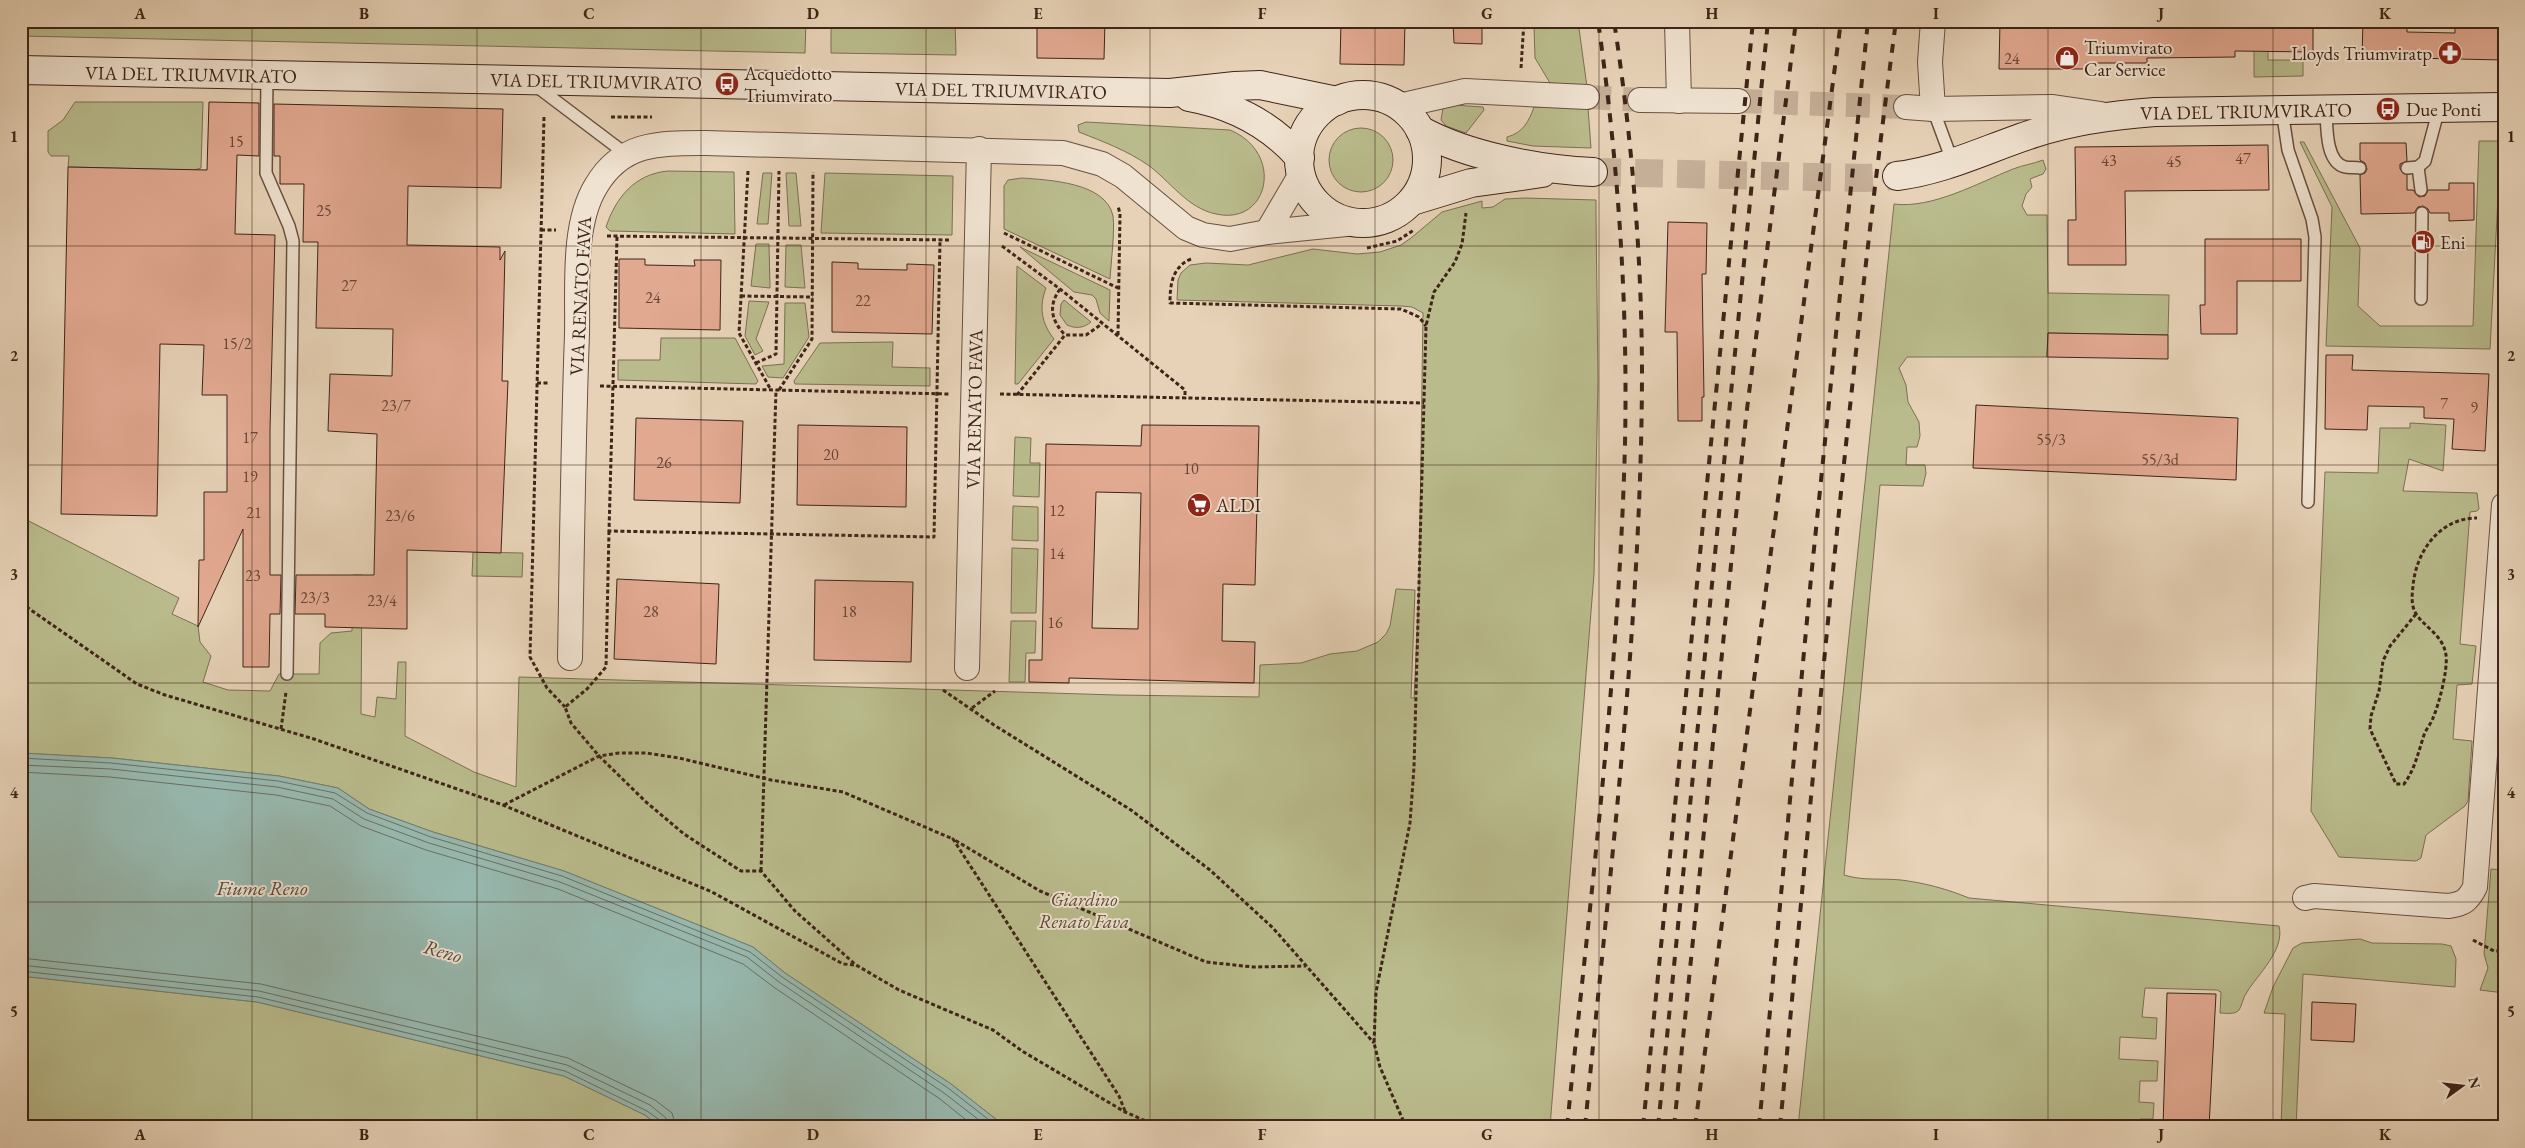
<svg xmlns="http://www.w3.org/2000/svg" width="2525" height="1148" viewBox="0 0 2525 1148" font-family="'EB Garamond',serif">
  <rect width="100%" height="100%" fill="#e7d2b7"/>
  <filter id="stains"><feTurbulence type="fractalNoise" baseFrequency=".004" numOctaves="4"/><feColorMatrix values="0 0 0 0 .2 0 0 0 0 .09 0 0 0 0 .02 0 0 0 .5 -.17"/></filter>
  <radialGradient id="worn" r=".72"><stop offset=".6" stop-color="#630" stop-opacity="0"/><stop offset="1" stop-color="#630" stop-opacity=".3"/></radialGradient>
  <!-- green -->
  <g fill="#b9bb8c" stroke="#7c7052">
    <path d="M21,21H806L805,53L21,36Z"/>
    <path d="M831,21H955L956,55L831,53Z"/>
    <path d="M1578,21L1587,87L1550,83L1535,58L1534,26L1540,22Z"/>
    <path d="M2254,21H2268V60H2303V76L2254,77Z"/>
    <path d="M75,102H203L201,168L194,170L68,167L69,156H51L48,152V131L63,120Z"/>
    <path d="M1454,105L1483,107L1484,110L1466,133L1446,126L1441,120L1443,108Z"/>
    <path d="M1534,107L1588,108L1591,148L1533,146L1507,141V137C1523,133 1529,121 1534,107Z"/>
    <path d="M1086,122L1230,130C1285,153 1269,226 1216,214C1187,208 1170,181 1148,165C1126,150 1104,142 1079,132L1078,125Z"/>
    <circle cx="1361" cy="160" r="32"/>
    <path d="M2479,141H2501L2490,349L2326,346L2332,207L2300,142H2304L2360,248L2358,306L2380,326H2473Z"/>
    <path d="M2043,160L2046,169L2043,174L2030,179L2032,187L2026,194L2022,206L2027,215H2047L2048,293L2169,295L2168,335L2048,333L2047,357H1907L1899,368L1906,385L1908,402L1919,422L1920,436L1917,447H1907L1906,465H1925L1926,473L1923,486L1880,485L1844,875C1863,881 1881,878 1901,880C1925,883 1947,889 1969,898L2279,926C2285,950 2258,974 2247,992C2243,997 2242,1006 2239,1010C2235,1015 2225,1013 2220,1013L2221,992L2217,990L2145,988L2142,1017L2157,1018L2156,1039L2120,1037L2119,1059L2158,1061L2157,1081H2140L2139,1102L2154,1103L2153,1119H2140V1127H1798L1894,204C1932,209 1978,183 2013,169C2023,165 2033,164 2043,160Z"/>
    <path d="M668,171L734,172L735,234L610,231L606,227C616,197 635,174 668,171Z"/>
    <path d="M763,173H772L768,224H757Z"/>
    <path d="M786,173H796L801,226H789Z"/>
    <path d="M825,173L953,176L952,235L821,233Z"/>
    <path d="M1022,178C1048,180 1106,182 1113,216C1115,231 1111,262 1110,279L1004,229V186L1008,180Z"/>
    <path d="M1525,198L1596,200V216L1598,381L1594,574L1550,1127H1006L951,1084L785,973L753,947L564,871L433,832L369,809L338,788L279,776L112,758L21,753V517L179,598L172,614L198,626L200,642L211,656L203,682L228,690L270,691L279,674H319L320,643L331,633L352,631L353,575H362L361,714L375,717L377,697L396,699L398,662H406L405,736L474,772L516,787L519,677L1116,695L1259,697L1260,665L1301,663L1330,654L1357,651L1378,642L1386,634L1390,626L1396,589L1415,590L1411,698H1414L1419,590L1423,313L1412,307L1401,306L1177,300L1178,280L1181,273L1190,265L1206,263L1248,265L1313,249L1357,254L1380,252L1401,245L1411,238L1442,212L1482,201V208L1493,207L1505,199Z"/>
    <path d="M756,244H769L770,288L751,286Z"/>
    <path d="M786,245H801L805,288L785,287Z"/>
    <path d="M1020,247L1110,290L1109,321L1100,313L1096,299L1092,295L1074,292Z"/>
    <path d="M1017,266L1046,288C1039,306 1041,323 1054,339L1018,384H1015Z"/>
    <path d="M1064,300L1091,322C1084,328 1076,329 1067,325L1060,315L1061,304Z"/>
    <path d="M749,301L769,302L756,339L763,351L755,355L745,336Z"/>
    <path d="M785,303H805L809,337L783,378L768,377L762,366L784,364Z"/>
    <path d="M661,338H735L758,381L756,384L618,380V360H660Z"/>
    <path d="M893,342L892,367L930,368V386L795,384L794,381L820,343Z"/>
    <path d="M2410,423L2446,425L2443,471L2409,459L2403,491L2477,493L2479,509L2477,511L2470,512L2460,644L2476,646L2472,684L2457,685L2453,739L2472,741L2468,801L2465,806L2426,835L2421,858L2416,861L2339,857L2311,811L2325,472L2378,473L2380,428H2410Z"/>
    <path d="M1015,437L1031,438L1030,463H1040L1039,497L1013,496Z"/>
    <path d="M1013,506L1038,507V541L1012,540Z"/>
    <path d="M1012,548L1038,549L1036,613H1011Z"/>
    <path d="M473,552L523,553L522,577L472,576Z"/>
    <path d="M1011,621H1036L1035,653H1026L1025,682H1009Z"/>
    <path d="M2491,869L2504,870V993L2480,990L2488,968L2484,954Z"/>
    <path d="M2360,939L2372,943L2442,944L2451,946L2456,959L2455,987L2303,974L2296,1127H2281L2285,1014L2264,1013L2273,987L2293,948L2302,943Z"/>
    <path d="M21,976L257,1002L564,1076L645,1115L660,1127H21Z"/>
  </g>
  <!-- water -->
  <path fill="#97b8ae" stroke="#747d72" d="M21,753L112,758L279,776L338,788L369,809L433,832L564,871L753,947L785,973L951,1084L1006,1127H660L645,1115L564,1076L257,1002L21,976Z"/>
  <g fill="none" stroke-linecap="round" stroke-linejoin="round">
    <!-- shore -->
    <g stroke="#6b6e63" stroke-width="1">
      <path d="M21,758L111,763L278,781L335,793L367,813L431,837L562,876L750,952L782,977L948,1088L998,1127"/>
      <path d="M21,765L111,769L277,787L333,799L364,819L429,843L560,882L747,957L779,982L944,1093L988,1127"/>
      <path d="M21,772L110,777L276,795L330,806L361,826L426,850L558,889L743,964L775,988L940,1099L975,1127"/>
      <path d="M21,958L261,984L568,1058L655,1100L672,1113L676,1127"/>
      <path d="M21,965L259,991L567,1065L650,1105L666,1118L669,1127"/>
      <path d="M21,971L258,997L565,1071L647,1111L661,1121L663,1127"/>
    </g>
  </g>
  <!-- building -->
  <g fill="#e2a991" stroke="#3f2418" fill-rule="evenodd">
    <path d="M1037,21H1105L1104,59L1037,58Z"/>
    <path d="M1341,21H1405L1404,65L1340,64Z"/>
    <path d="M1453,21H1482V44L1454,43Z"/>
    <path d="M2000,21H2313V52L2235,51V57L2147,58V63H2086V69H1999Z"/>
    <path d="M2363,21H2407V32L2455,33V21H2504V60L2362,57Z"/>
    <path d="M209,102L259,103V156L237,155L235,234L275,235L270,429V575H281L280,614H270L269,667H243V529L198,627L199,560H204V492H227V395H202L204,345L160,344L157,516L61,514L68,167L207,170Z"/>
    <path d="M274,104L503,109L501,188L408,186L407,245L500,247V260L505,251L502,381H508L501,553L407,550V629L325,627V614H295L296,575H374L377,434L328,431L330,374L392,376L393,329L316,328L318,242H303L304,184H280V156H274Z"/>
    <path d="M2360,143H2406L2407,161L2400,164V169L2407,175V190H2413L2419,197L2425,196L2428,190H2449V183H2474V220L2449,221V213H2430L2428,209L2423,206L2418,207L2414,213L2361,214L2360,175L2365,173L2367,169L2365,163L2360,160Z"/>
    <path d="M2268,145L2269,190L2125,191L2126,265H2068V220H2076L2075,147Z"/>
    <path d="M1668,222L1707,223L1706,274H1702L1704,397H1702V421H1678L1677,332H1665Z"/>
    <path d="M2205,239H2301V281H2237V334H2201L2200,305H2205Z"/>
    <path d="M619,259H645V265L695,266L694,260H721L720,330L619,328Z"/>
    <path d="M832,262L858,263V269L907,270V264L934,265L932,334L832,332Z"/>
    <path d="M2048,333L2168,335V359L2047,357Z"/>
    <path d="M2326,355H2353L2352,370L2489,374L2485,451L2452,449L2454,419L2424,418V407L2368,406L2367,430L2325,429Z"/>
    <path d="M1976,405L2238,418L2236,480L1973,468Z"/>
    <path d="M636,418L743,421L740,503L634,500Z"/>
    <path d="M798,425L907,427L906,507L797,505Z"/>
    <path d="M1142,425L1259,426L1255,585L1223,584L1222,641L1255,642L1254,683L1069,678V683L1029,682V660H1042L1046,444L1141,446ZM1096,492L1141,493L1138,629L1092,628Z"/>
    <path d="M617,579L719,584L716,664L614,659Z"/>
    <path d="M815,580L913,582L911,662L814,660Z"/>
    <path d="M2167,993L2216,994L2209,1127H2163Z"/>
    <path d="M2312,1002L2356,1004L2354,1042L2311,1040Z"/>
  </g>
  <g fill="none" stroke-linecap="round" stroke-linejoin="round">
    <!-- street-tunnel -->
    <g stroke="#c5af97" stroke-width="24" stroke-dasharray="24 12" stroke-linecap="butt">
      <path d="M1587,97L1640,100"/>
      <path d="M1738,101L1906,107"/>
    </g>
    <!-- secondary-tunnel -->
    <path stroke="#c5af97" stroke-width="28" stroke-dasharray="28 14" stroke-linecap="butt" d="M1593,172L1864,178L1897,176"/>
    <!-- lane casing -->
    <g stroke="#695040" stroke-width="14">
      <g id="lane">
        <path d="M267,75L266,173L289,226L293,241L287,674"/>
        <path d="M536,86L626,154"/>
        <path d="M1933,109L1953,163"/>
        <path d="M2282,110L2288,150L2312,219L2315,237L2308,502"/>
        <path d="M2326,110C2327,125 2325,162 2345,167C2349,168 2356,167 2360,168"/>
        <path d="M2418,167L2421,190"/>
        <path d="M2407,168L2418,167L2425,161L2439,108"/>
        <path d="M2421,299L2422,213"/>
      </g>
    </g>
    <!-- street casing -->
    <g stroke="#695040" stroke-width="26">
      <g id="street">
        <path d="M1677,21L1679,101"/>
        <path d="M1640,100L1738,101"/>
        <path d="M1399,106L1465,91L1587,97"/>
        <path d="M1906,107L1933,109L2053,107L2101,114"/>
        <path d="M1933,109L1930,62L1933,21"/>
        <path d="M1267,232L1301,174"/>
        <path d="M570,658C572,550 573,442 577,334C578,288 572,225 596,186C622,142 659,143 705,143L1063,153L1102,164L1123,176L1186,228L1203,235L1230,239L1267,232L1356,223"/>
        <path d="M967,668L979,149"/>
        <path d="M2305,898L2314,896L2448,906C2463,904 2468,901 2475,887L2504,505"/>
      </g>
    </g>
    <!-- secondary casing -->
    <g stroke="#3f2418" stroke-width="30">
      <g id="secondary">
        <path d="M21,70L1170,93L1235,86L1260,85L1337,101"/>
        <circle cx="1363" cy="159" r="64"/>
        <path d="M1189,97C1234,105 1270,124 1300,158"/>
        <path d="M1420,130C1467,156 1540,170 1593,172"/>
        <path d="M1897,176C1946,170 1988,148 2035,133C2074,120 2113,115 2155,112L2504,107"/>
        <path d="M1412,201L1471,183L1542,173"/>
      </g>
    </g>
    <!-- path -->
    <g stroke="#3f2418" stroke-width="3" stroke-dasharray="4 2.5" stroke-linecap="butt">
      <path d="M1521,68L1524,21"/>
      <path d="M544,117L530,657L547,688L565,707"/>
      <path d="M611,117H652"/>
      <path d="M748,171L739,333L771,390"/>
      <path d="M541,230H556"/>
      <path d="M1004,233L1118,288"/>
      <path d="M607,236L950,240"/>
      <path d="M617,237L609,531L934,537L940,240"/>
      <path d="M1002,246L1060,289L1185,390V399"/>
      <path d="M1367,248L1397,241L1414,230"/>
      <path d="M1191,259C1172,267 1170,285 1170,303L1401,309L1419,317L1426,326"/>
      <path d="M1060,289C1048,306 1051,320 1065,335"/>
      <path d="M741,296L813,297"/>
      <path d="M1118,335L1120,214L1118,206"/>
      <path d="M756,363L776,354L779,171"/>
      <path d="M537,383H549"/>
      <path d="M600,386L949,394"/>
      <path d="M779,390L812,339L813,172"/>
      <path d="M1000,394L1424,403"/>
      <path d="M1017,395L1065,335H1086L1102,324"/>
      <path d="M609,531L606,667L587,689L565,707L571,723L599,756L646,802L684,834L741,871H761L795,911L856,965L899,990L993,1030L1022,1051L1125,1112L1160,1127"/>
      <path d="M21,603L137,684L165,695L314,739L503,805L712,892L843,964L855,965"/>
      <path d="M2416,614L2390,646L2383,661L2379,691L2371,716L2370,729L2396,784H2404C2415,769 2418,753 2424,735C2426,729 2431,724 2433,718C2439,704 2448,670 2446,655C2443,634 2422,626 2415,612C2411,604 2412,595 2413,586C2416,552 2439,518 2477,518"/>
      <path d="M943,690L994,725L1131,810L1210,870L1273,928L1374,1043"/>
      <path d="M972,708L995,691"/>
      <path d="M281,729L286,692"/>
      <path d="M504,805L599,756L619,753H646L679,758L771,780L843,792L953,839"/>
      <path d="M761,871L776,390"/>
      <path d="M2473,940L2494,951H2504"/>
      <path d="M1125,1111L1119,1096L953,839L1040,891L1206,962L1253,967L1306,966"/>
      <path d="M1406,1127L1380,1067L1374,1043L1376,992L1410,823L1414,767L1426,326L1434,292L1455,262L1462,244L1466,213"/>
    </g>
    <!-- lane -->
    <use href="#lane" stroke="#efe2d0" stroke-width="11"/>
    <!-- street -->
    <use href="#street" stroke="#efe2d0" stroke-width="24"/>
    <!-- secondary -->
    <use href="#secondary" stroke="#efe2d0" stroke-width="28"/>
    <!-- rail -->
    <g stroke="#3f2418" stroke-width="4" stroke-dasharray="9 9" stroke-linecap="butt">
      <path d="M1567,1127C1590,900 1619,672 1625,444C1628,303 1618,161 1598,21"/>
      <path d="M1585,1127C1609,877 1641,628 1642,377C1642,258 1632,139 1614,21"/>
      <path d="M1643,1127L1753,21"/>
      <path d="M1658,1127L1768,21"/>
      <path d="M1674,1127L1746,417L1796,21"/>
      <path d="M1695,1127L1841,21"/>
      <path d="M1759,1127L1811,578L1868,21"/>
      <path d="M1780,1127C1815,758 1847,388 1896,21"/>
    </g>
  </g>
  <!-- grid -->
  <path fill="none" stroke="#3f2418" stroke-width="1" stroke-opacity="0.55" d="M252,21V1127M477,21V1127M701,21V1127M926,21V1127M1150,21V1127M1375,21V1127M1599,21V1127M1824,21V1127M2048,21V1127M2273,21V1127M21,246H2504M21,465H2504M21,683H2504M21,902H2504"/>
  <!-- icons -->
  <defs>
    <g id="pharmacy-disc" transform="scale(1.25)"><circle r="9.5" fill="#8f2418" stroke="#efe2d0"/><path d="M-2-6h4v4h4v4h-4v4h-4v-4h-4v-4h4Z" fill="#fff"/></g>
    <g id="shop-disc" transform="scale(1.25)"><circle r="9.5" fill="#8f2418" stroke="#efe2d0"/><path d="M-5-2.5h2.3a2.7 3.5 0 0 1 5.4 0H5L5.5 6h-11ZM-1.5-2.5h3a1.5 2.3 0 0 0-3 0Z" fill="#fff"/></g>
    <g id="bus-disc" transform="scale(1.25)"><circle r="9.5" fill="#8f2418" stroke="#efe2d0"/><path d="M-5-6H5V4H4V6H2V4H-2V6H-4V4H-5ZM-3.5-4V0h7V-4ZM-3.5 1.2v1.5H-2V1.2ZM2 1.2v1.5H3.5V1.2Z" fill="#fff"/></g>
    <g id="fuel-disc" transform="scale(1.25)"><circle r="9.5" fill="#8f2418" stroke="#efe2d0"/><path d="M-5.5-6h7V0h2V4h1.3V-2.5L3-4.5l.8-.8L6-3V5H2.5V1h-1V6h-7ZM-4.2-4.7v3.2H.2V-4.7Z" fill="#fff"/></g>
    <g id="supermarket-disc" transform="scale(1.25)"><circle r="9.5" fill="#8f2418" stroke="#efe2d0"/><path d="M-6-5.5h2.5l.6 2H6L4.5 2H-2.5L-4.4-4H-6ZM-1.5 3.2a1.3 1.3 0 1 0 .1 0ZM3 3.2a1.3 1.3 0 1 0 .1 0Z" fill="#fff"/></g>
  </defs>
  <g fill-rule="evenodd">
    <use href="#pharmacy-disc" x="2450" y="53"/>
    <use href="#shop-disc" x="2067" y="58"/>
    <use href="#bus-disc" x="727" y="84"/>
    <use href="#bus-disc" x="2388" y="109"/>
    <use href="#fuel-disc" x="2423" y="242"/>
    <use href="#supermarket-disc" x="1199" y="505"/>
  </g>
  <g text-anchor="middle" stroke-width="4" stroke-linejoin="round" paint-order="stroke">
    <!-- number labels -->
    <g font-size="16" fill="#684536">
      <text x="2012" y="64">24</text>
      <text x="236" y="147">15</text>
      <text x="2243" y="164">47</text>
      <text x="2109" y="166">43</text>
      <text x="2174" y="167">45</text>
      <text x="324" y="216">25</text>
      <text x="349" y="291">27</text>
      <text x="653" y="303">24</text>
      <text x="863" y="306">22</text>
      <text x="237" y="349">15/2</text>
      <text x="2444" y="409">7</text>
      <text x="396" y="411">23/7</text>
      <text x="2474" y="413">9</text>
      <text x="250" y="443">17</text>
      <text x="2051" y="445">55/3</text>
      <text x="831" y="460">20</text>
      <text x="2160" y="465">55/3d</text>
      <text x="664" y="468">26</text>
      <text x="1191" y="474">10</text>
      <text x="250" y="482">19</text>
      <text x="1057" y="516">12</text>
      <text x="254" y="518">21</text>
      <text x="400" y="521">23/6</text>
      <text x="1057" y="559">14</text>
      <text x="253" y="581">23</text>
      <text x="315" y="603">23/3</text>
      <text x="382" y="606">23/4</text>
      <text x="651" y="617">28</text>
      <text x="849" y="617">18</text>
      <text x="1055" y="628">16</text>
    </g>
    <!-- poi labels -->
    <g font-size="19" fill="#3f2418" stroke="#efe2d0" text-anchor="start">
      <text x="2084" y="54">Triumvirato<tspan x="2084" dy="22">Car Service</tspan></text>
      <text x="2432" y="60" text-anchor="end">Lloyds Triumviratp</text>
      <text x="744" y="80">Acquedotto<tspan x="744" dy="22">Triumvirato</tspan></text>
      <text x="2406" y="116">Due Ponti</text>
      <text x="2440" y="249">Eni</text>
      <text x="1216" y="512">ALDI</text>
    </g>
    <!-- street labels -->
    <g font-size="19" fill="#3f2418" stroke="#efe2d0">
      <text transform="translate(191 74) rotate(1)" y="7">VIA DEL TRIUMVIRATO</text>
      <text transform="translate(596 81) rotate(1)" y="7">VIA DEL TRIUMVIRATO</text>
      <text transform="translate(1001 90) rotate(1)" y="7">VIA DEL TRIUMVIRATO</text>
      <text transform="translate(2246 111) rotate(-1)" y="7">VIA DEL TRIUMVIRATO</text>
      <text transform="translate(580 296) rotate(-87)" y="7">VIA RENATO FAVA</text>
      <text transform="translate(974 409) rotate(-89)" y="7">VIA RENATO FAVA</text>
    </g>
    <!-- park labels -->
    <g font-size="19" font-style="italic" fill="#5e4a35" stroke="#efe2d0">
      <text x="1084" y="906">Giardino<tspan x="1084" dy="22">Renato Fava</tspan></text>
    </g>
    <!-- water labels -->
    <g font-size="20" font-style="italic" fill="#55493e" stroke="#efe2d0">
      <text x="262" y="895">Fiume Reno</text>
      <text transform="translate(443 951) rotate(16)" y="7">Reno</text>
    </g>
  </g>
  <!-- margin -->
  <rect width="2525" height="1148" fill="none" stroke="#e7d2b7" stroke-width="55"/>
  <!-- north arrow -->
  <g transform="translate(2462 1086) rotate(75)" stroke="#efe2d0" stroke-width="4" paint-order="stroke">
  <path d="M0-4L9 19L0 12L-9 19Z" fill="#3f2418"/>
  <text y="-8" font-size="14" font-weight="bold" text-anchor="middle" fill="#3f2418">N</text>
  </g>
  <rect x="28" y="28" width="2470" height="1092" fill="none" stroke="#3f2418" stroke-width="2"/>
  <g font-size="16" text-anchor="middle" font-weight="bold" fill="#3f2418">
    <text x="140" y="19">A</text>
    <text x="364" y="19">B</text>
    <text x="589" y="19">C</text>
    <text x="813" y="19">D</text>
    <text x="1038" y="19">E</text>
    <text x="1262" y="19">F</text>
    <text x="1487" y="19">G</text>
    <text x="1712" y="19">H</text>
    <text x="1936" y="19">I</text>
    <text x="2161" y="19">J</text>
    <text x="2385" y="19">K</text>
    <text x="14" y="142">1</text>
    <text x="2511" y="142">1</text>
    <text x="14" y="361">2</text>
    <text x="2511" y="361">2</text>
    <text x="14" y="580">3</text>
    <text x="2511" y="580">3</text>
    <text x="14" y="798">4</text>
    <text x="2511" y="798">4</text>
    <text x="14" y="1017">5</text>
    <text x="2511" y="1017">5</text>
    <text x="140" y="1140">A</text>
    <text x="364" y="1140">B</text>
    <text x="589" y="1140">C</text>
    <text x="813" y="1140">D</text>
    <text x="1038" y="1140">E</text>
    <text x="1262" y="1140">F</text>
    <text x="1487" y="1140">G</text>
    <text x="1712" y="1140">H</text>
    <text x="1936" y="1140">I</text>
    <text x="2161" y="1140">J</text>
    <text x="2385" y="1140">K</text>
  </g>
  <rect width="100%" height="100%" filter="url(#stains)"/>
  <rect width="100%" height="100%" fill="url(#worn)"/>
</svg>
